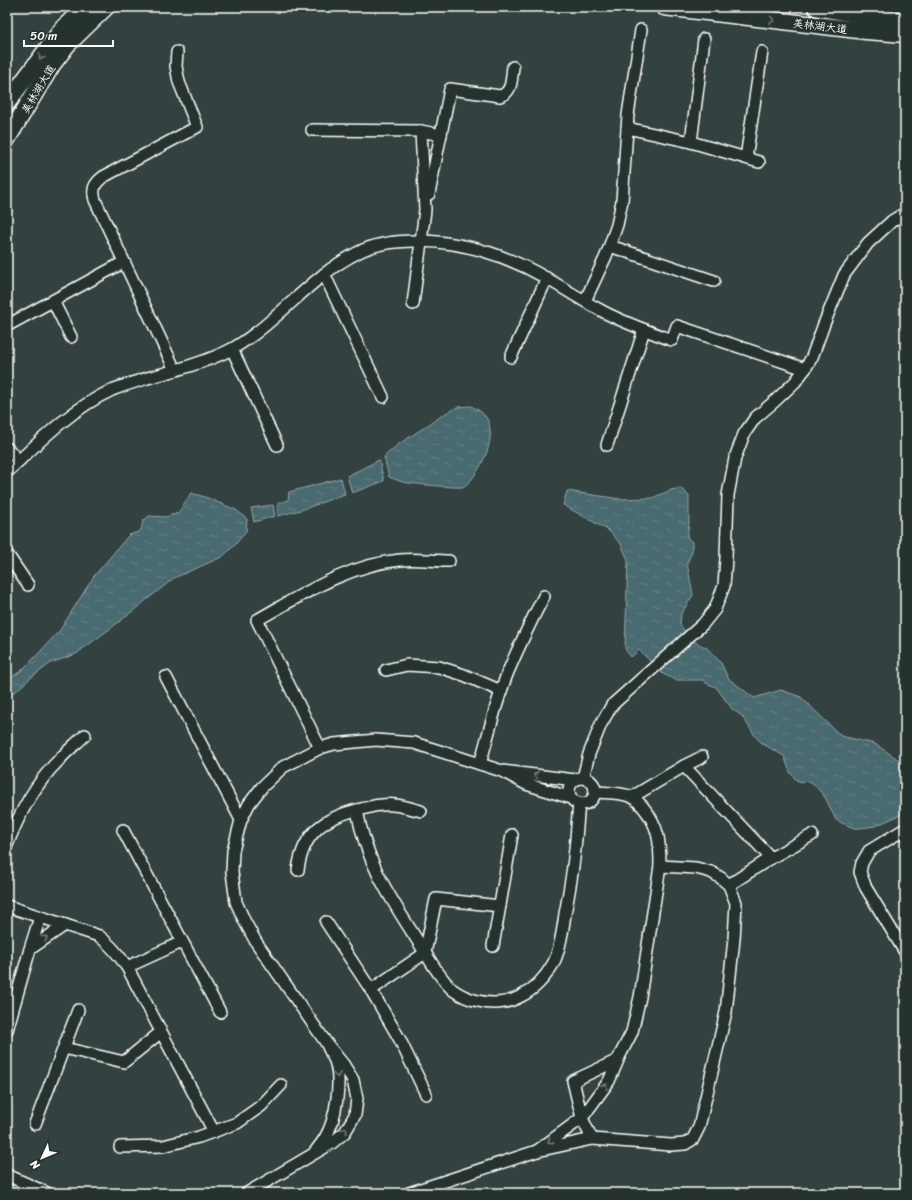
<svg xmlns="http://www.w3.org/2000/svg" width="912" height="1200" viewBox="0 0 912 1200" font-family="Sriracha,'LXGW WenKai TC',sans-serif">
  <defs>
    <pattern id="water-ripples" width="26" height="14" patternUnits="userSpaceOnUse"><rect width="26" height="14" fill="#496a70"/><path d="M2 4q2-2 4 0t4 0M15 11q2-2 4 0t4 0" fill="none" stroke="#648085"/></pattern>
  </defs>
  <rect width="100%" height="100%" fill="#334140"/>
  <filter id="ink" filterUnits="userSpaceOnUse"><feTurbulence type="fractalNoise" baseFrequency=".025" numOctaves="2"/><feDisplacementMap in="SourceGraphic" scale="8" xChannelSelector="R" yChannelSelector="G"/><feConvolveMatrix kernelMatrix="1 2 1 2 8 2 1 2 1" color-interpolation-filters="sRGB"/></filter>
  <g filter="url(#ink)">
    <!-- water -->
    <g fill="url(#water-ripples)" stroke="#92a6a9">
      <path d="M471,406C477,409 484,413 487,419C491,426 491,437 489,444C488,454 473,484 462,487C455,488 412,484 403,482C399,481 394,479 389,477L384,457L396,446L446,413L458,407Z"/>
      <path d="M379,460L384,481L352,493L347,476Z"/>
      <path d="M341,478L345,494L304,509L278,516V503L288,500L289,492Z"/>
      <path d="M681,488L689,496V523L687,537L692,542V552L687,563L693,595L681,614L680,625L693,641L707,648L721,663L728,678L754,698L781,690L801,697L841,736L875,744L905,764V813L875,826L861,828H854L844,824L836,820L826,799L815,785L809,781L802,782L796,780L790,772L784,756L763,744L755,736L742,716L732,709L716,687L706,683L704,680H676L663,674L639,650L631,657L625,649L628,560L621,544L608,530L563,505L567,491L620,499L652,498L671,490Z"/>
      <path d="M191,493L205,497L236,510L247,519L246,531L235,545L222,557L174,578L119,622L76,654L51,663L28,680L16,691L7,695V680L21,671L39,653L60,630L94,576L129,535L138,532L141,530L143,521L149,516L165,517L178,513Z"/>
      <path d="M273,505L275,516L254,522L251,508Z"/>
    </g>
    <g fill="none" stroke-linecap="round" stroke-linejoin="round">
      <!-- minor casing -->
      <g stroke="#fff" stroke-width="14">
        <g id="minor">
          <path d="M627,128L691,142L759,162"/>
          <path d="M312,130L421,131L425,210L413,304"/>
          <path d="M421,131L441,135"/>
          <path d="M691,142L704,39"/>
          <path d="M746,158L762,52"/>
          <path d="M429,194L450,89L500,96C513,92 511,79 513,67"/>
          <path d="M610,246L714,281"/>
          <path d="M324,274L383,397"/>
          <path d="M53,301L71,337"/>
          <path d="M585,301L606,256L617,225L622,201L628,115L641,30"/>
          <path d="M10,324L124,262"/>
          <path d="M232,349L277,445"/>
          <path d="M511,357L547,278"/>
          <path d="M175,370L95,200C92,189 94,184 103,177L197,127L179,82L176,66L177,52"/>
          <path d="M607,445L644,330"/>
          <path d="M7,448L19,461"/>
          <path d="M7,472C39,442 71,409 112,390C124,385 138,381 151,377C178,370 206,362 230,350C238,346 246,340 253,335C288,309 317,273 357,253C375,243 396,241 416,241C463,241 506,255 546,278C565,289 583,301 602,311C624,323 648,331 672,340L677,326L805,369"/>
          <path d="M7,554L28,585"/>
          <path d="M386,670L407,665L439,667L464,675L501,691"/>
          <path d="M166,677L241,820"/>
          <path d="M320,748L257,620C302,595 347,565 400,560C415,558 433,561 449,561"/>
          <path d="M480,764C489,733 496,701 508,672C519,646 531,621 544,596"/>
          <path d="M684,766L771,858"/>
          <path d="M583,778L589,754L601,724L612,705L703,624L715,609L724,586L726,558L728,495L735,458L744,434L755,418L775,401L795,382L805,369L812,357L824,324L844,275L868,243L892,221L905,213"/>
          <circle cx="582" cy="791" r="13"/>
          <path d="M595,792C606,793 621,792 632,797C636,799 640,804 643,807C659,826 660,842 660,866L640,997L632,1032L617,1061"/>
          <path d="M632,797L684,766L702,757"/>
          <path d="M571,798L526,784L502,771L575,780"/>
          <path d="M357,810C366,863 391,899 419,943C428,957 440,979 453,990C460,995 469,999 478,1001C510,1009 537,992 553,964C560,951 563,929 565,914C568,898 571,882 573,866C576,845 577,824 579,803"/>
          <path d="M905,829L869,851L862,863L860,872L866,888L905,952"/>
          <path d="M123,830L220,1012"/>
          <path d="M7,845C19,814 34,785 58,761C66,752 76,744 85,735"/>
          <path d="M298,870C303,832 325,817 361,809C368,808 375,805 382,805C395,803 409,808 421,811"/>
          <path d="M729,885L771,858L812,835"/>
          <path d="M7,906L99,936C111,945 119,955 127,967L214,1132"/>
          <path d="M40,917L30,949L65,925"/>
          <path d="M326,922L371,990L399,1038L426,1094"/>
          <path d="M493,946L512,835"/>
          <path d="M127,967L182,942"/>
          <path d="M371,990L425,953L436,899L500,906"/>
          <path d="M7,1030L30,949"/>
          <path d="M327,1044L256,942L245,922L236,902L232,872L233,851L241,820L249,804L262,787L283,767L320,748L334,744L376,740L414,743L502,771"/>
          <path d="M64,1048L124,1062L161,1032"/>
          <path d="M582,1118L609,1081L618,1060L573,1081L582,1118L592,1139L537,1151L582,1118"/>
          <path d="M35,1124L78,1010"/>
          <path d="M592,1139L671,1145L685,1144L693,1139L699,1127L726,1012L734,939L736,903L729,885L721,878L711,872L696,868L660,866"/>
          <path d="M120,1147L163,1146L199,1137L237,1123L261,1106L281,1085"/>
          <path d="M7,1175L47,1193"/>
          <path d="M247,1193L332,1143L345,1132L355,1115L357,1099L353,1080L343,1064L327,1044C329,1050 333,1056 335,1061C342,1081 336,1120 325,1138C322,1143 318,1148 314,1153"/>
          <path d="M409,1193L537,1151"/>
        </g>
      </g>
      <!-- secondary casing -->
      <g stroke="#fff" stroke-width="19">
        <g id="secondary">
          <path d="M664,7L866,31L905,34"/>
          <path d="M816,7L872,17L905,21"/>
          <path d="M7,103L63,28L85,7"/>
          <path d="M7,139L52,65L67,45L106,7"/>
        </g>
      </g>
      <!-- minor -->
      <use href="#minor" stroke="#26332d" stroke-width="11"/>
      <!-- secondary -->
      <use href="#secondary" stroke="#26332d" stroke-width="16"/>
    </g>
    <!-- one-way arrows -->
    <defs><path id="oneway-chevron" d="M-2-3.5L2.5 0L-2 3.5" fill="none" stroke-width="1.6" stroke-linecap="round" stroke-linejoin="round"/></defs>
    <g stroke="#727a76">
      <use href="#oneway-chevron" transform="translate(772 20) rotate(7)"/>
      <use href="#oneway-chevron" transform="translate(41 57) rotate(127)"/>
      <use href="#oneway-chevron" transform="translate(536 775) rotate(-173)"/>
      <use href="#oneway-chevron" transform="translate(45 938) rotate(-34)"/>
      <use href="#oneway-chevron" transform="translate(337 1075) rotate(83)"/>
      <use href="#oneway-chevron" transform="translate(605 1086) rotate(-54)"/>
      <use href="#oneway-chevron" transform="translate(345 1130) rotate(-53)"/>
      <use href="#oneway-chevron" transform="translate(550 1141) rotate(144)"/>
    </g>
  </g>
  <g text-anchor="middle" stroke-width="3" stroke-linejoin="round" paint-order="stroke">
    <!-- street labels -->
    <g font-size="11" fill="#fff" stroke="#26332d">
      <text transform="translate(820 26) rotate(7)" y="4">美林湖大道</text>
      <text transform="translate(38 89) rotate(-59)" y="4">美林湖大道</text>
    </g>
  </g>
  <!-- margin -->
  <rect width="912" height="1200" fill="none" stroke="#26332d" stroke-width="24"/>
  <rect x="12" y="12" width="888" height="1176" fill="none" stroke="#fff" stroke-width="1.5" filter="url(#ink)"/>
  <!-- north arrow -->
  <g transform="translate(42 1158) rotate(226)" stroke="#26332d" stroke-width="3" paint-order="stroke">
  <path d="M0-3L7 15L0 10L-7 15Z" fill="#ffffff"/>
  <text y="-6" font-size="11" font-weight="bold" text-anchor="middle" fill="#ffffff">N</text>
  </g>
  <!-- scale -->
  <path d="M24 40v6h89v-6" fill="none" stroke="#ffffff" stroke-width="2"/>
  <text x="30" y="40" font-size="12" fill="#ffffff" stroke="#26332d" stroke-width="3" paint-order="stroke">50 m</text>
</svg>
